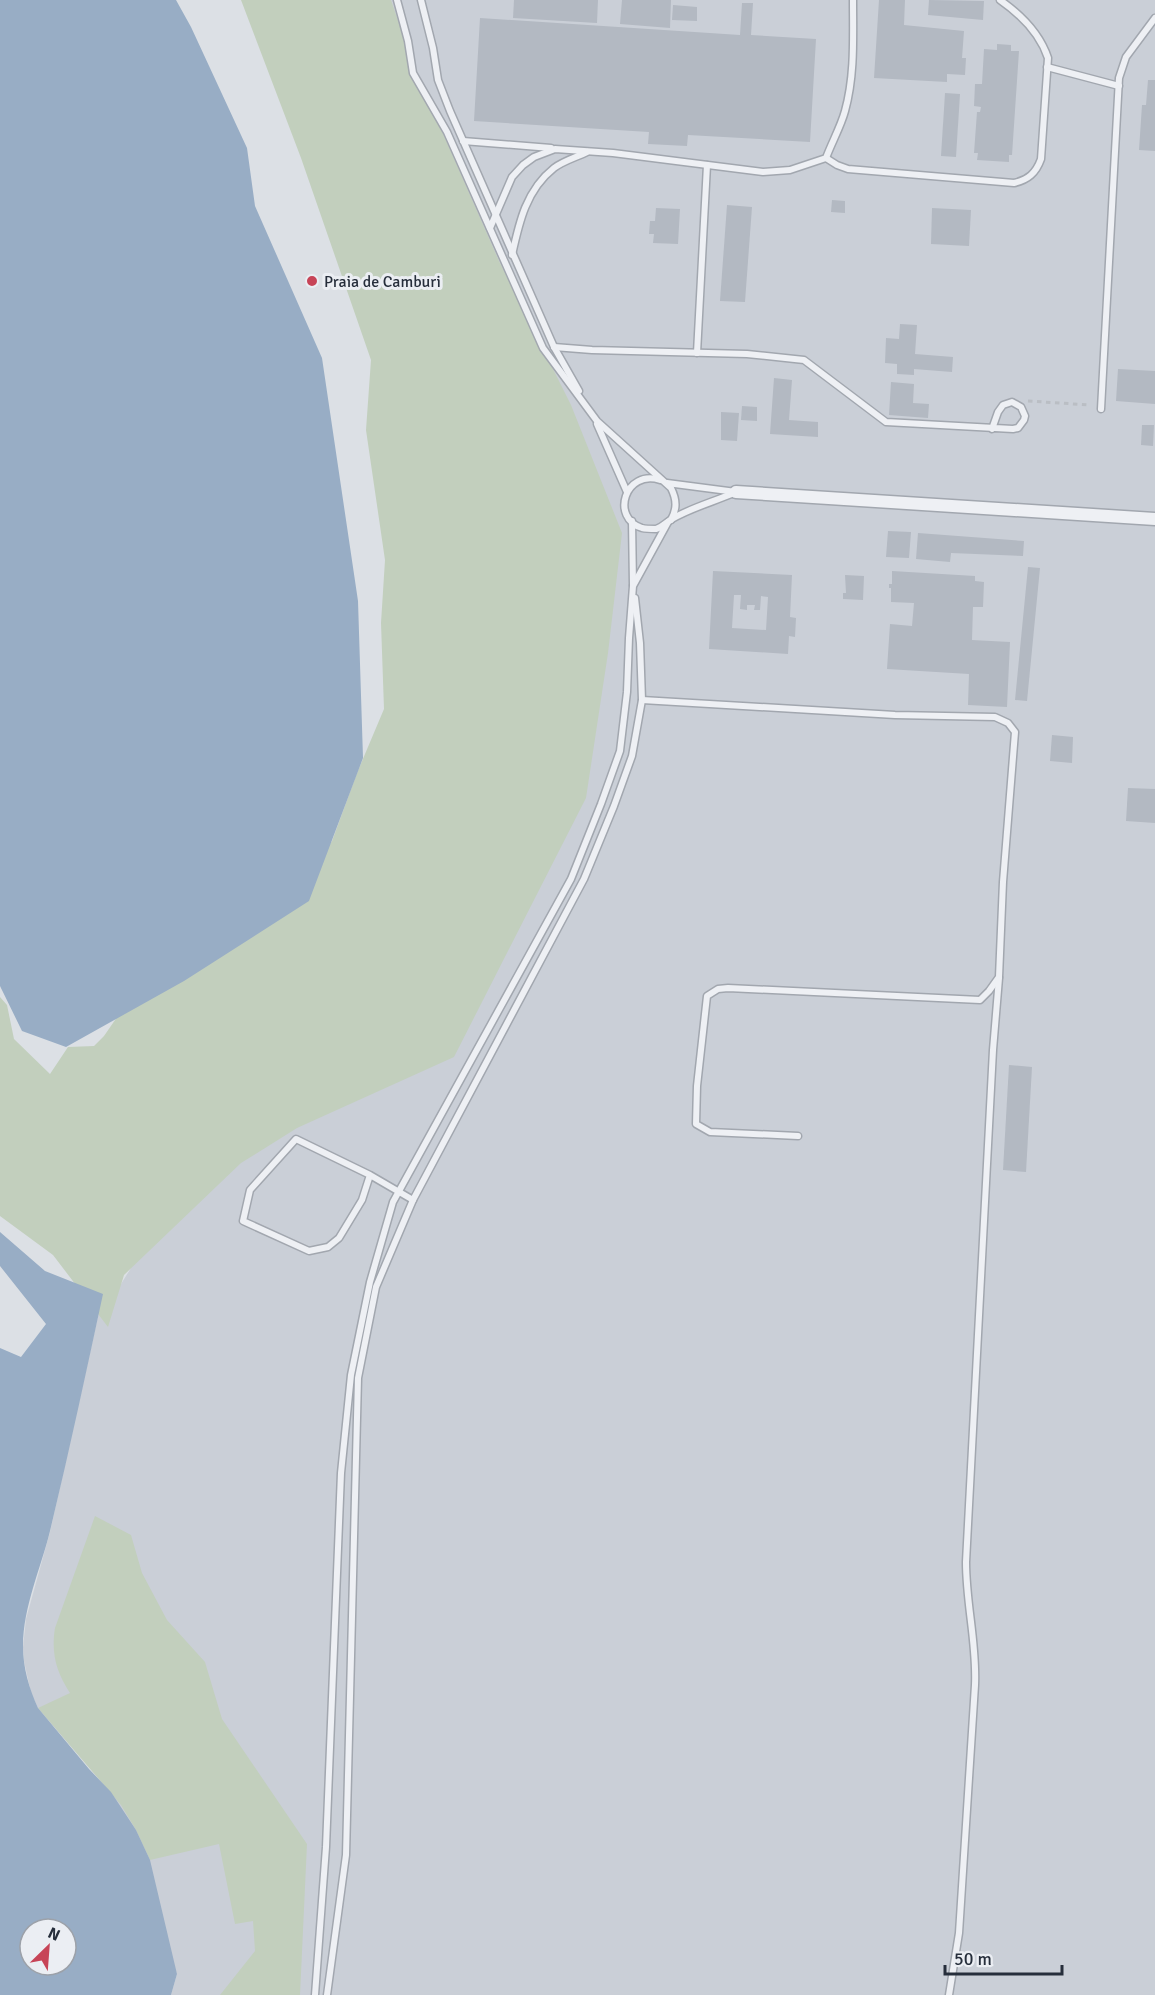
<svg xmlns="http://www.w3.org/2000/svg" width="1155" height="1995" viewBox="0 0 1155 1995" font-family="Signika,sans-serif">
  <rect width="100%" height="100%" fill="#dce0e5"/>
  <!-- built -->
  <path fill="#cacfd7" d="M377,0H1155V1995H171L177,1974L111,1792L38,1708L31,1693L24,1661L23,1647L26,1619L50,1532L103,1294L113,1297L165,1213L480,929Z"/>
  <!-- green -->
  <g fill="#c2cfbd">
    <path d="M241,0H391L413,65L499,261L571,405L622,533L608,653L586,798L454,1057L297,1128L241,1163L124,1275L108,1327L53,1255L0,1216V997L7,1005L14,1039L50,1074L68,1047L94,1046L104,1036L124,1007L298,891L332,841L357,773L384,709L381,623L385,560L366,430L371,360L301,158Z"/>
    <path d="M95,1516L131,1535L142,1573L167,1620L205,1662L222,1719L307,1844L300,1995H220L255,1951L253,1921L235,1924L219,1844L150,1860L136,1830L121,1805L38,1708L70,1693C56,1672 51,1653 55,1628Z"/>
  </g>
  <!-- water -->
  <g fill="#98adc5" fill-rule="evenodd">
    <path d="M0,0H176L191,27L247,148L255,206L322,358L358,601L363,758L309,901L184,981L66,1047L22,1031L0,986Z"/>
    <path d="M0,1232L45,1271L103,1294C86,1373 69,1452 50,1531C41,1568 23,1607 23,1646C23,1668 29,1688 38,1708L89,1769L111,1792L136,1830L150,1860L177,1974L171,1995H0V1348L21,1357L46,1324L0,1266ZM30,1929H66V1965H30Z"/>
  </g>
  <!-- building -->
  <g fill="#b3b9c2" fill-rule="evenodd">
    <path d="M514,0H598L597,23L513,18Z"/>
    <path d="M622,0H671L670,28L620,24Z"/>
    <path d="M879,0H905L904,25L964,31L962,58H966L965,75L947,74V82L874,78Z"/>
    <path d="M929,0L984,1L983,20L928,15Z"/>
    <path d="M742,3H753L751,35L816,39L810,142L688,135L687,146L648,144L649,132L474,121L480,18L740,35Z"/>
    <path d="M673,5L697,7V21L672,20Z"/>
    <path d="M997,44L1011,45V51H1019L1012,155H1009V162L977,160L978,153H974L977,112H980L981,107L974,106L975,84H982L984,49L997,50Z"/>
    <path d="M1148,80H1155V151L1139,150L1142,105H1146Z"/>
    <path d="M945,93L960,94L956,157L941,156Z"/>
    <path d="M832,200L845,201V213L831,212Z"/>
    <path d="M727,205L752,207L745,302L720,301Z"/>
    <path d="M656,208L680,209L678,244L653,243L654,234H649L650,221H655Z"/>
    <path d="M932,208L971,210L969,246L931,244Z"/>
    <path d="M900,324L917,325L915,354L953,357L952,372L914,369V375L897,374V364L885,363L886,338L899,339Z"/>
    <path d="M1118,369L1155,371V404L1116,401Z"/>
    <path d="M774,378L792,380L789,420L818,422V437L770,434Z"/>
    <path d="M891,382L914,384L913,403L929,404L928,418L889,415Z"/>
    <path d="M742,406L757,407V421L741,420Z"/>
    <path d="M721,412L739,413L737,441L721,440Z"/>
    <path d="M1142,425H1154L1153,446L1141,445Z"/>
    <path d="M888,531L911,532L909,558L886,557Z"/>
    <path d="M918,533L1024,541L1023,556L951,553L950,562L916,559Z"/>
    <path d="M1028,567L1040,568L1027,701L1015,700Z"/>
    <path d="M713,571L792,575L790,617L796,618L795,637L789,636L788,654L709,649ZM734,595H741L740,609L747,610V605H755L754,610H760L761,596L768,597L766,630L732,628Z"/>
    <path d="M892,571L975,576V581L984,582L983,607H973L972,640L1010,642L1007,707L968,705L969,674L887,669L890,624L912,626L914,603L891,602V588H889V584H892Z"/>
    <path d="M845,575L864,576L863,600L843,599V593H846Z"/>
    <path d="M1052,735L1073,737L1072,763L1050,761Z"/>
    <path d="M1128,788L1155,789V823L1126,821Z"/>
    <path d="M1009,1065L1032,1067L1026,1172L1003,1170Z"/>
  </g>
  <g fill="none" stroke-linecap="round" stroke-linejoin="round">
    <!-- lane casing -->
    <g stroke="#a2a7af" stroke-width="9">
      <g id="lane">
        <path d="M397,0L408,41L413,73L447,132L543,348L597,421L671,488C677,500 677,509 671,520"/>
        <path d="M421,0L433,48L438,80L450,111L554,347L579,391"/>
        <path d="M1047,67L1119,86"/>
        <path d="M463,141L551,148"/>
        <path d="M826,158L837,165L848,169L1014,183C1028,180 1036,173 1041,159L1048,58C1040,34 1020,14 1000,0"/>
        <path d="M490,228L512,177L523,165L534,157L555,149L613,153L763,172L790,170L826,158C832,142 841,126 845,111C855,75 853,37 853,0"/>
        <path d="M512,255C519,223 526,190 554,168C563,161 577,157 587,152"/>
        <path d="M554,347L592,350L747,354L804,360L886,422L1013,429L1018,428L1024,420L1025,416L1021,407L1012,402L1003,405L998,412L992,429"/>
        <path d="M697,353L707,165"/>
        <path d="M1101,409L1119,78L1126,57L1155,18"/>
        <path d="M597,424L627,492"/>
        <path d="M660,480C625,469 610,518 642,528C646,529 652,529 656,529C663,527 666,522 672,519C690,508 716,501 736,492"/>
        <path d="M667,483L736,492"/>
        <path d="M632,521L633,585"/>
        <path d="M642,700L895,715L995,717L1008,723L1015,732L1003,882L999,977L989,991L980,1000L728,988L718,989L707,996L697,1086L696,1124L710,1132L798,1136"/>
        <path d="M370,1175L362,1200L339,1238L328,1247L309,1251L243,1221L250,1190L296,1139L370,1175L413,1200"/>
        <path d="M315,1995L326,1847L341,1473L351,1375L370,1282L393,1202L571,879L601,804L620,751L627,692L629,638L633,586L668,522"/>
        <path d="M327,1995L346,1855L358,1378L376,1287L413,1200L584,879L614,806L632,756L642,700L640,643L635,598"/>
        <path d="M949,1995L959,1933L975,1685C977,1644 966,1604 966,1562L993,1050L999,978"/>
      </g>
    </g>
    <!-- street casing -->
    <g stroke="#a2a7af" stroke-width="15">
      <path id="street" d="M736,492L1155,519"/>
    </g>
    <!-- path -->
    <path stroke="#babec4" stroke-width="3" stroke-dasharray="4.5 4.5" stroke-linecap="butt" d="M1028,401L1090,405"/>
    <!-- lane -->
    <use href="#lane" stroke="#eef0f4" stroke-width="6"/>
    <!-- street -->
    <use href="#street" stroke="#eef0f4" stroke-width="12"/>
  </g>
  <!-- markers -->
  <circle fill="#c74457" stroke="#ebeef3" stroke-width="2" cx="312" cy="281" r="6"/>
  <g text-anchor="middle" stroke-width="6" stroke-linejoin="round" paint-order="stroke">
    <!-- poi labels -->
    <g font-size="16" fill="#262e3b" stroke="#ebeef3" text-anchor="start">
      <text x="324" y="287">Praia de Camburi</text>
    </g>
  </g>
  <!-- north arrow -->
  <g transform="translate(48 1947) rotate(25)"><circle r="28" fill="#ebeef3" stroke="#9ca1a9" stroke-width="1.5"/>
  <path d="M0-4.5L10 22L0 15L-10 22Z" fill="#c74457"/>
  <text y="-9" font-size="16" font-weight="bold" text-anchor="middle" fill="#262e3b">N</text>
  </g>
  <!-- scale -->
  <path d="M945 1965v9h117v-9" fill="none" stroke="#262e3b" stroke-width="3"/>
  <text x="954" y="1965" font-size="18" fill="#262e3b" stroke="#ebeef3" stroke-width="4.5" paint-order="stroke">50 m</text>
</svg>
